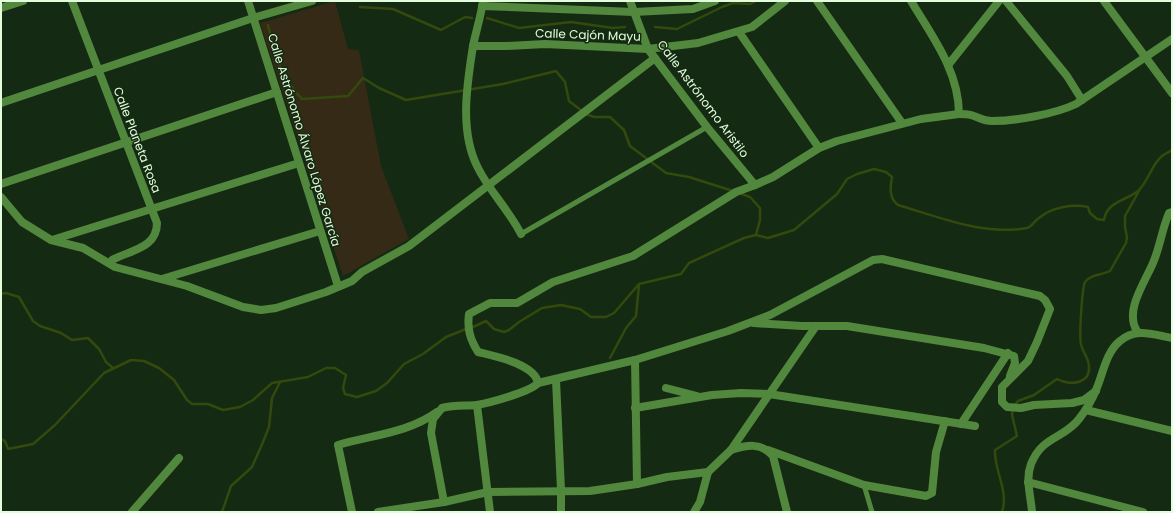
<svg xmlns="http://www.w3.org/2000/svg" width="1173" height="513" viewBox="0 0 1173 513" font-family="Poppins,sans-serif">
  <rect width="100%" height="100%" fill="#152a12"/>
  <!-- green -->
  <path fill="#342a15" d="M335,1L348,49L359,50L381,166L409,239L343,276L260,23Z"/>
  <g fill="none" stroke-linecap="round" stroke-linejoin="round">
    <!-- stream -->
    <g stroke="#34490d" stroke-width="2.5">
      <path d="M360,7L393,9L441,30L465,17L472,18"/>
      <path d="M487,18L519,28L571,22L613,28L625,27"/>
      <path d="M268,25C275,54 280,78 302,99L348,96L363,78L379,88L406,100L503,84L556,71L565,82L569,101L582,111"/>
      <path d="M655,27L677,29L722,7L733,3L750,4L756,1"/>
      <path d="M586,114L594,117H610L624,130L630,146L666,173L689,177L733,191"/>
      <path d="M739,193L750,197L760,208V220L756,235"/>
      <path d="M1,294L6,293L19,297L33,321L40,326L61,333L72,340L88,338L99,349L106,362L113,368"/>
      <path d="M471,328L486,321L494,329L504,332L509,330L519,322L542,308L561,305L580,309L591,317H606L614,313L639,284L681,274L689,263L744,238L756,235L768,238L794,230L837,194L847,179L857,174L874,169L886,172L892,177C890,188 889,198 898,205C939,217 984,236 1027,228C1032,227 1034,221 1039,218C1052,207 1072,204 1088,207L1090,213L1097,219L1104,220C1107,201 1126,201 1138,191C1148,182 1151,166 1161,157C1164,154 1169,152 1172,150"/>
      <path d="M610,358L626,328L636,316L639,285"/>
      <path d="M1,439L5,441L8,449L33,444L55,425L104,373L131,360L144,361L159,368L174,380L187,400L192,404H208L223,410L240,407L253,400L272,383L308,377L326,368H335L346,375L343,388L345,394L357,397L376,391L387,383L404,364L423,354L446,337L466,329"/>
      <path d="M222,512L231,486L252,467L263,442L269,427L272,398L280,382"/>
      <path d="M1002,512C1009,490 994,471 995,450L1017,436L1012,415L1013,408L1018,401L1034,395L1057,379C1072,387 1094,383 1088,361C1086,355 1082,350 1081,344C1079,336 1082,289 1085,282C1089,275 1102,275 1110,271L1126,243L1127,237L1125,227V216L1139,191"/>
    </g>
    <!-- service -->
    <g stroke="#51883e" stroke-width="5">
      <path d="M521,234L707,127"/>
      <path d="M864,485L872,512"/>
    </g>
    <!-- minor -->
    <g stroke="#51883e" stroke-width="8">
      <path d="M72,1L157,223C157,248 131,250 112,260L111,264"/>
      <path d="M248,1L338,286"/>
      <path d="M483,1C481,16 476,31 473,46C467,84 459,132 478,168C490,192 509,210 521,234"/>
      <path d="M817,1L902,123"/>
      <path d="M1006,1L1067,76L1082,100"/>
      <path d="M1104,1L1172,93"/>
      <path d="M482,6L634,12L693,9L715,1"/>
      <path d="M1,8L23,1"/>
      <path d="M739,32L819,148"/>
      <path d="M473,46H506L545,44L648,49L698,43L752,27L785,1"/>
      <path d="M949,64L999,1"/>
      <path d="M1,103L253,18L312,1"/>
      <path d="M959,114C963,114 967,114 971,115C978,117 984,121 992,121C1016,121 1055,114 1076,104L1172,39"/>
      <path d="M1,184L277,92"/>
      <path d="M755,185L773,177L819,148L837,141L921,119L959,114C959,71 932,36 911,1"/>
      <path d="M1,197L22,222L51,240L83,248L115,267L187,286L243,307L261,310L276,308L326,292L352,281L362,272L409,246L655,58"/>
      <path d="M52,240L299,163"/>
      <path d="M162,279L320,231"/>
      <path d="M754,323L802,326H847L984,348L1014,356L1015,363L1010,376"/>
      <path d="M1137,331C1124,311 1145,282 1153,263C1160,247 1162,229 1169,213L1172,212"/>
      <path d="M635,360L637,484"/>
      <path d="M556,380L561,490V512"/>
      <path d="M538,383L635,360L728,331L770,315L873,260L882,259L1040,296L1045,300L1050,309L1037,342L1028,361L1002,387V402L1007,407L1021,408L1034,405L1072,403L1084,400L1096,391"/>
      <path d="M666,388L697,396"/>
      <path d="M477,405L490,512"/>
      <path d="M635,408L712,395L741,393L769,394L975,426"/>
      <path d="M1086,410L1172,431"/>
      <path d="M961,424L1008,353"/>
      <path d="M731,450C747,445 761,442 773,456L787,512"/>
      <path d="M768,450L864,485L926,496L932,493L936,452L945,421"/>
      <path d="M1028,482L1143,512"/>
      <path d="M444,502L488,492L590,491L637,484L667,477L708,472L731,450L816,326"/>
      <path d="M132,512L179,458"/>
      <path d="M352,512L338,445C372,435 408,433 437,412"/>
      <path d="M694,512L700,502L708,472"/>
      <path d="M1032,512C1031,496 1025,480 1031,464C1043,435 1064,439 1079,419C1086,410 1092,400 1096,390C1103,374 1106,352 1120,341C1136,327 1154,335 1172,338"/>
    </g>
    <!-- tertiary -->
    <path stroke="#51883e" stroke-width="8" d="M378,512L444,502L431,433L433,419L442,408C454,405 465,406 477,405C489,403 530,392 538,383C535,364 494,356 478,352C470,339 467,329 469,314L490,303H517L553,282L633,256L736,192L755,185L707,127L648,49L630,1"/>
  </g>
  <g text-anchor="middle" stroke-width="3" stroke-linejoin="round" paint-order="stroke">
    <!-- street labels -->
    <g font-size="12" fill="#e2fedc" stroke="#152a12">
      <text transform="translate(588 35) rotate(2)" y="4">Calle Cajón Mayu</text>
      <text transform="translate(703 99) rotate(53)" y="4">Calle Astrónomo Aristilo</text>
      <text transform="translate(137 140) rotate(69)" y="4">Calle Planeta Rosa</text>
      <text transform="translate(304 140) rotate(73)" y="4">Calle Astrónomo Álvaro López García</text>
    </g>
  </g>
  <!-- border -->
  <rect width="1173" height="513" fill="none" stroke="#e2fedc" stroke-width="4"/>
</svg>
